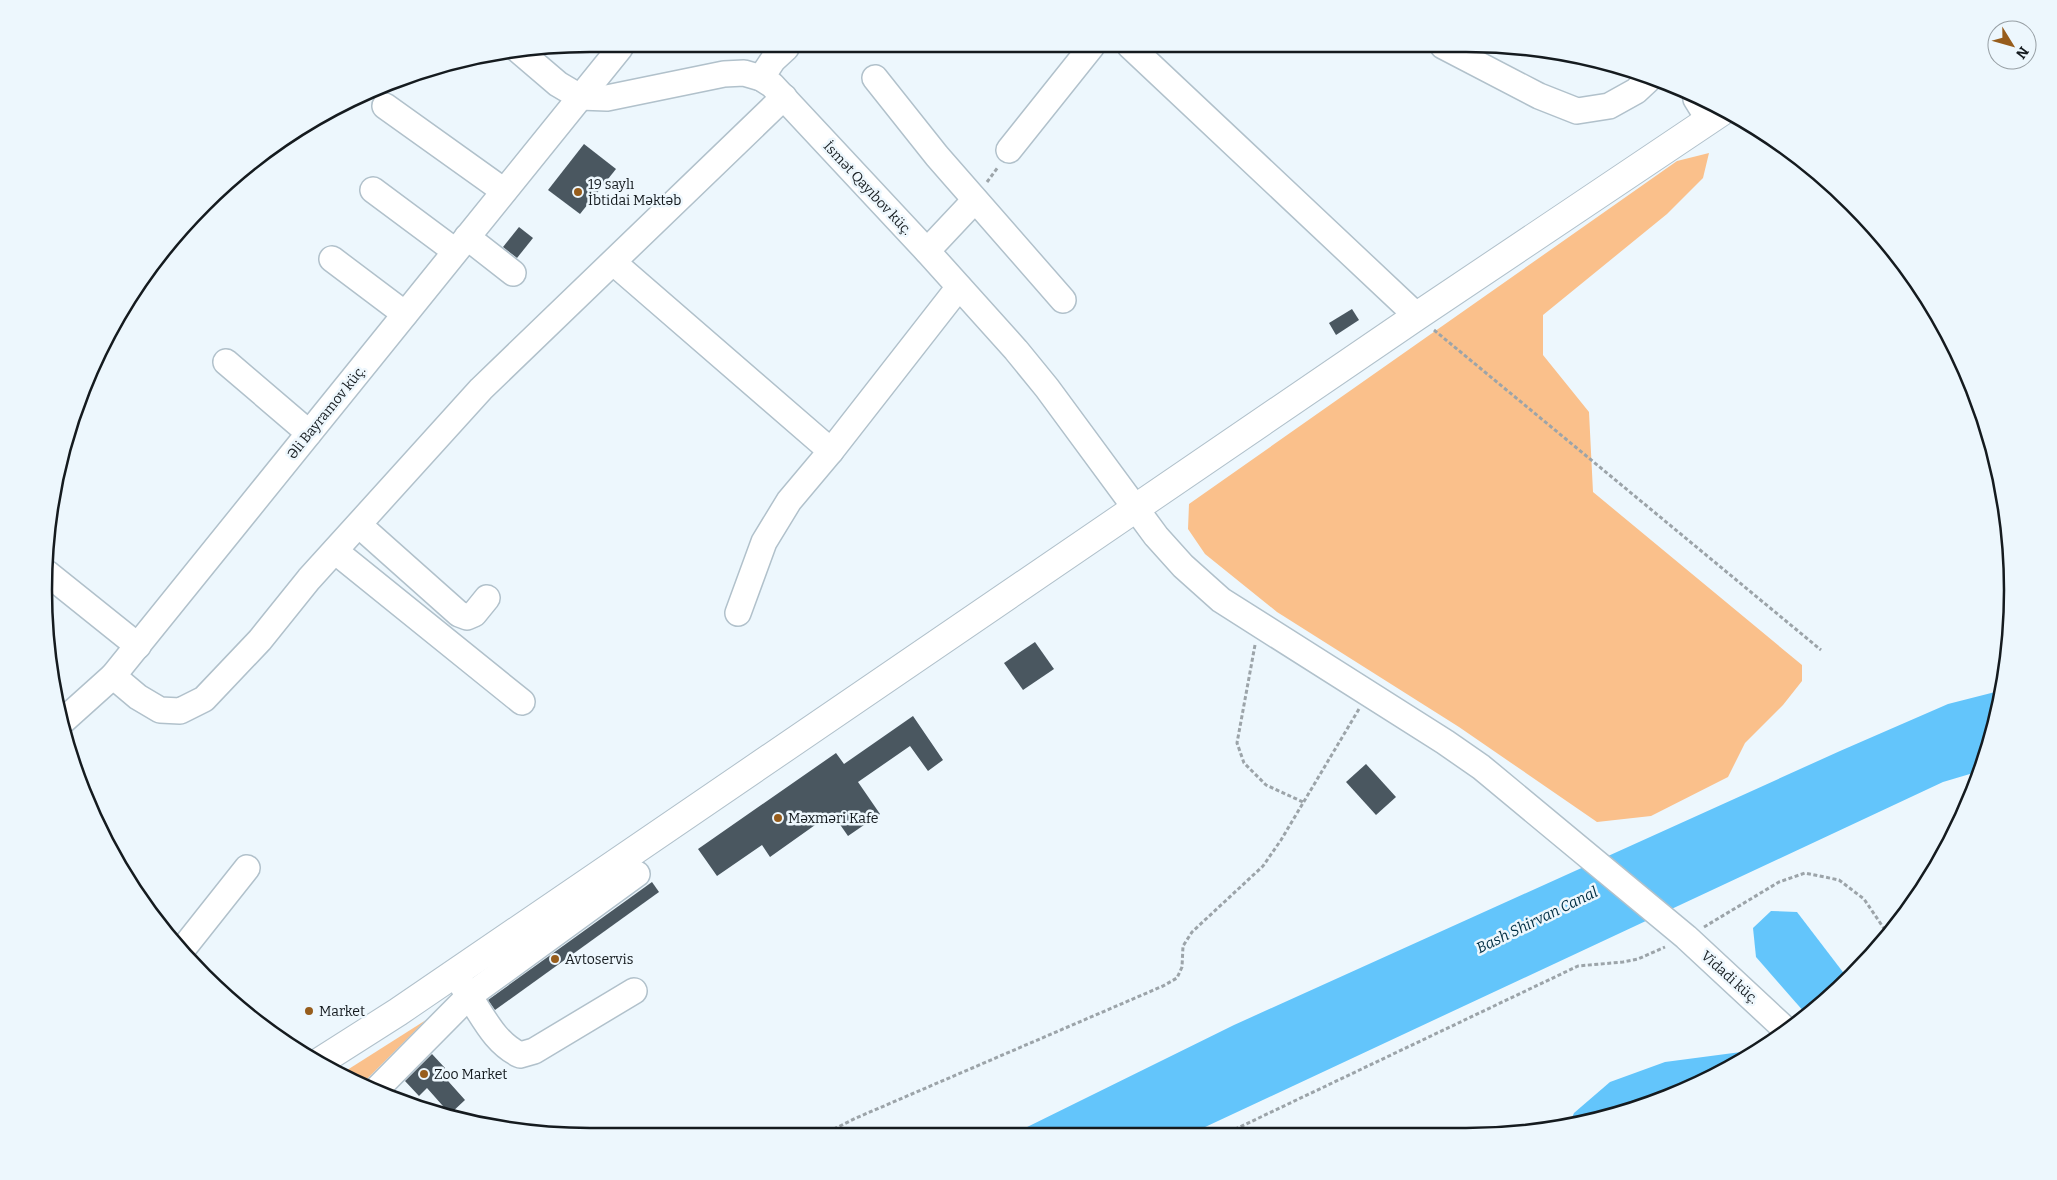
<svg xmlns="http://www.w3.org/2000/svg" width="2057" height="1180" viewBox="0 0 2057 1180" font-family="Bitter,serif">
  <rect width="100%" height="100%" fill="#edf7fd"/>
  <!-- green -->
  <g fill="#fac08b">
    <path d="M1709,153L1703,178L1667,214L1543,315V355L1589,412L1593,492L1802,665V681L1783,705L1745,743L1728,777L1651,816L1597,822L1459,727L1277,612L1205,554L1188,529L1189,504L1677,161Z"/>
    <path d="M426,1020L364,1082L344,1072Z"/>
  </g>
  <!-- water -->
  <g fill="#63c5fb">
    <path d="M2003,690L1980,771L1943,782L1188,1135H1011L1234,1025L1840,751L1948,704Z"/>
    <path d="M1771,911L1797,912L1849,980L1805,1013L1756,957L1753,928Z"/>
    <path d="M1741,1052L1746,1059L1740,1063L1642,1107L1570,1122L1574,1113L1610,1082L1665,1062Z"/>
  </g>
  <!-- building -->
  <g fill="#4a5760">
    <path d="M584,144L616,169L580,214L548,190Z"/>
    <path d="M519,227L533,238L517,258L503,247Z"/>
    <path d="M1352,309L1359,320L1336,335L1329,323Z"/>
    <path d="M1035,642L1054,669L1023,690L1004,663Z"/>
    <path d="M913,716L943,760L928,771L910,746L858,782L880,814L848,836L832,813L770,857L762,845L717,876L698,849L836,753L844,764Z"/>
    <path d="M1366,764L1396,797L1376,815L1346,782Z"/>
    <path d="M652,882L659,892L495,1010L488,1000Z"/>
    <path d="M432,1054L445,1068L440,1072L465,1100L450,1114L427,1088L419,1096L405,1081Z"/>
  </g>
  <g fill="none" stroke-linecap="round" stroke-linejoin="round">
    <!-- minor casing -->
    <g stroke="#b1c1cb" stroke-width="28">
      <g id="minor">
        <path d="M1130,46L1417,316"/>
        <path d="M1443,46L1539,96L1577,111L1609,106L1636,91L1651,77"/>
        <path d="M517,49L558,84L580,97L607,98L724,74L744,73L761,78L772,85L927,251L1016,350L1047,388L1156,536L1183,566L1221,600L1445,742L1481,767L1686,937L1785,1029"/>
        <path d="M761,78L773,60L786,48"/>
        <path d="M875,78L937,156L1063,300"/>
        <path d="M1696,99L1709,120"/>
        <path d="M385,106L504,191"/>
        <path d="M1009,150L1092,46"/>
        <path d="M373,190L455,251"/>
        <path d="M467,237L513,273"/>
        <path d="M927,251L975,200"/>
        <path d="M332,259L405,314"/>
        <path d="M614,263L831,451"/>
        <path d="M226,362L309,433"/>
        <path d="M359,525L459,614L467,617L474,614L487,598"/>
        <path d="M335,551L522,702"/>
        <path d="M47,573L138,646"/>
        <path d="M738,613L764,542L789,501L831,451L959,287"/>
        <path d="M113,676L138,697L160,710L180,711L204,699L260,640L309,579L481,389L784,97"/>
        <path d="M64,720L113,676L620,48"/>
        <path d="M182,950L247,868"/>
        <path d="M634,991L534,1051L520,1055C495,1043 484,1018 469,996L637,874"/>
        <path d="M377,1089L469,996L460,982"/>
      </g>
    </g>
    <!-- major casing -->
    <g stroke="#b1c1cb" stroke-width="30">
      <path id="major" d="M321,1061L398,1012L1417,316L1721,112"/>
    </g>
    <!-- path -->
    <g stroke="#9ca4a9" stroke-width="3" stroke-dasharray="4 2.5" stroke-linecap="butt">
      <path d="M987,182L998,167"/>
      <path d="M1434,330L1821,650"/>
      <path d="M1255,645L1237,743L1244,763L1266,785L1303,802"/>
      <path d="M1704,927L1779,882L1805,873L1839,880L1864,899L1883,927L1887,936"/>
      <path d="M822,1135L856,1118L1163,986L1177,978L1182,967L1183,946L1192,932L1263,866L1281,840L1359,709"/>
      <path d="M1223,1135L1578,966L1623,962L1638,959L1665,947"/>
    </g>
    <!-- minor -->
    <use href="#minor" stroke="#fff" stroke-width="25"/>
    <!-- major -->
    <use href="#major" stroke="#fff" stroke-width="28"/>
  </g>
  <!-- markers -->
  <g fill="#975d1c" stroke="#edf7fd" stroke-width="2">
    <circle cx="578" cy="192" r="5"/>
    <circle cx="778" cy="818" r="5"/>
    <circle cx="555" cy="959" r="5"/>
    <circle cx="309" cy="1011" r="5"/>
    <circle cx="424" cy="1074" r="5"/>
  </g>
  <g text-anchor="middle" stroke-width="5" stroke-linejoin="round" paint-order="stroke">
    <!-- poi labels -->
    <g font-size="14" fill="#151b1f" stroke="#edf7fd" text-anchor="start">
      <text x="588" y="189">19 saylı<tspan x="588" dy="16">İbtidai Məktəb</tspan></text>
      <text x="788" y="823">Məxməri Kafe</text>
      <text x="565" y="964">Avtoservis</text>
      <text x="319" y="1016">Market</text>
      <text x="434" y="1079">Zoo Market</text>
    </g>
    <!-- street labels -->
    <g font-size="14" fill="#151b1f" stroke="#edf7fd">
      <text transform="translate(868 188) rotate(47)" y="5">İsmət Qayıbov küç.</text>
      <text transform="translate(326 412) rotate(-51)" y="5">Əli Bayramov küç.</text>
      <text transform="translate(1730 977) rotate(42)" y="5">Vidadi küç.</text>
    </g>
    <!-- water labels -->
    <g font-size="15" font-style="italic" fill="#002e43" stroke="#edf7fd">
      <text transform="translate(1537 920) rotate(-26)" y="5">Bash Shirvan Canal</text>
    </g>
  </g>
  <!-- crop -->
  <path d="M0 0H2057V1180H0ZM590 52H1466A538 538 0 0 1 2004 590V590A538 538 0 0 1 1466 1128H590A538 538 0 0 1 52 590V590A538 538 0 0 1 590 52Z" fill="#edf7fd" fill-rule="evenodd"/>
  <path fill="none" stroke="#151b1f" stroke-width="2.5" d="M590 52H1466A538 538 0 0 1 2004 590V590A538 538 0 0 1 1466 1128H590A538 538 0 0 1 52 590V590A538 538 0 0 1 590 52Z"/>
  <!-- north arrow -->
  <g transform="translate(2012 45) rotate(127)"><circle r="24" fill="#edf7fd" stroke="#979fa4"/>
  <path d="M0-4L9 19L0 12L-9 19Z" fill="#975d1c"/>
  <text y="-8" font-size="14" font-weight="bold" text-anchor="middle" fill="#151b1f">N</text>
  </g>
</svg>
